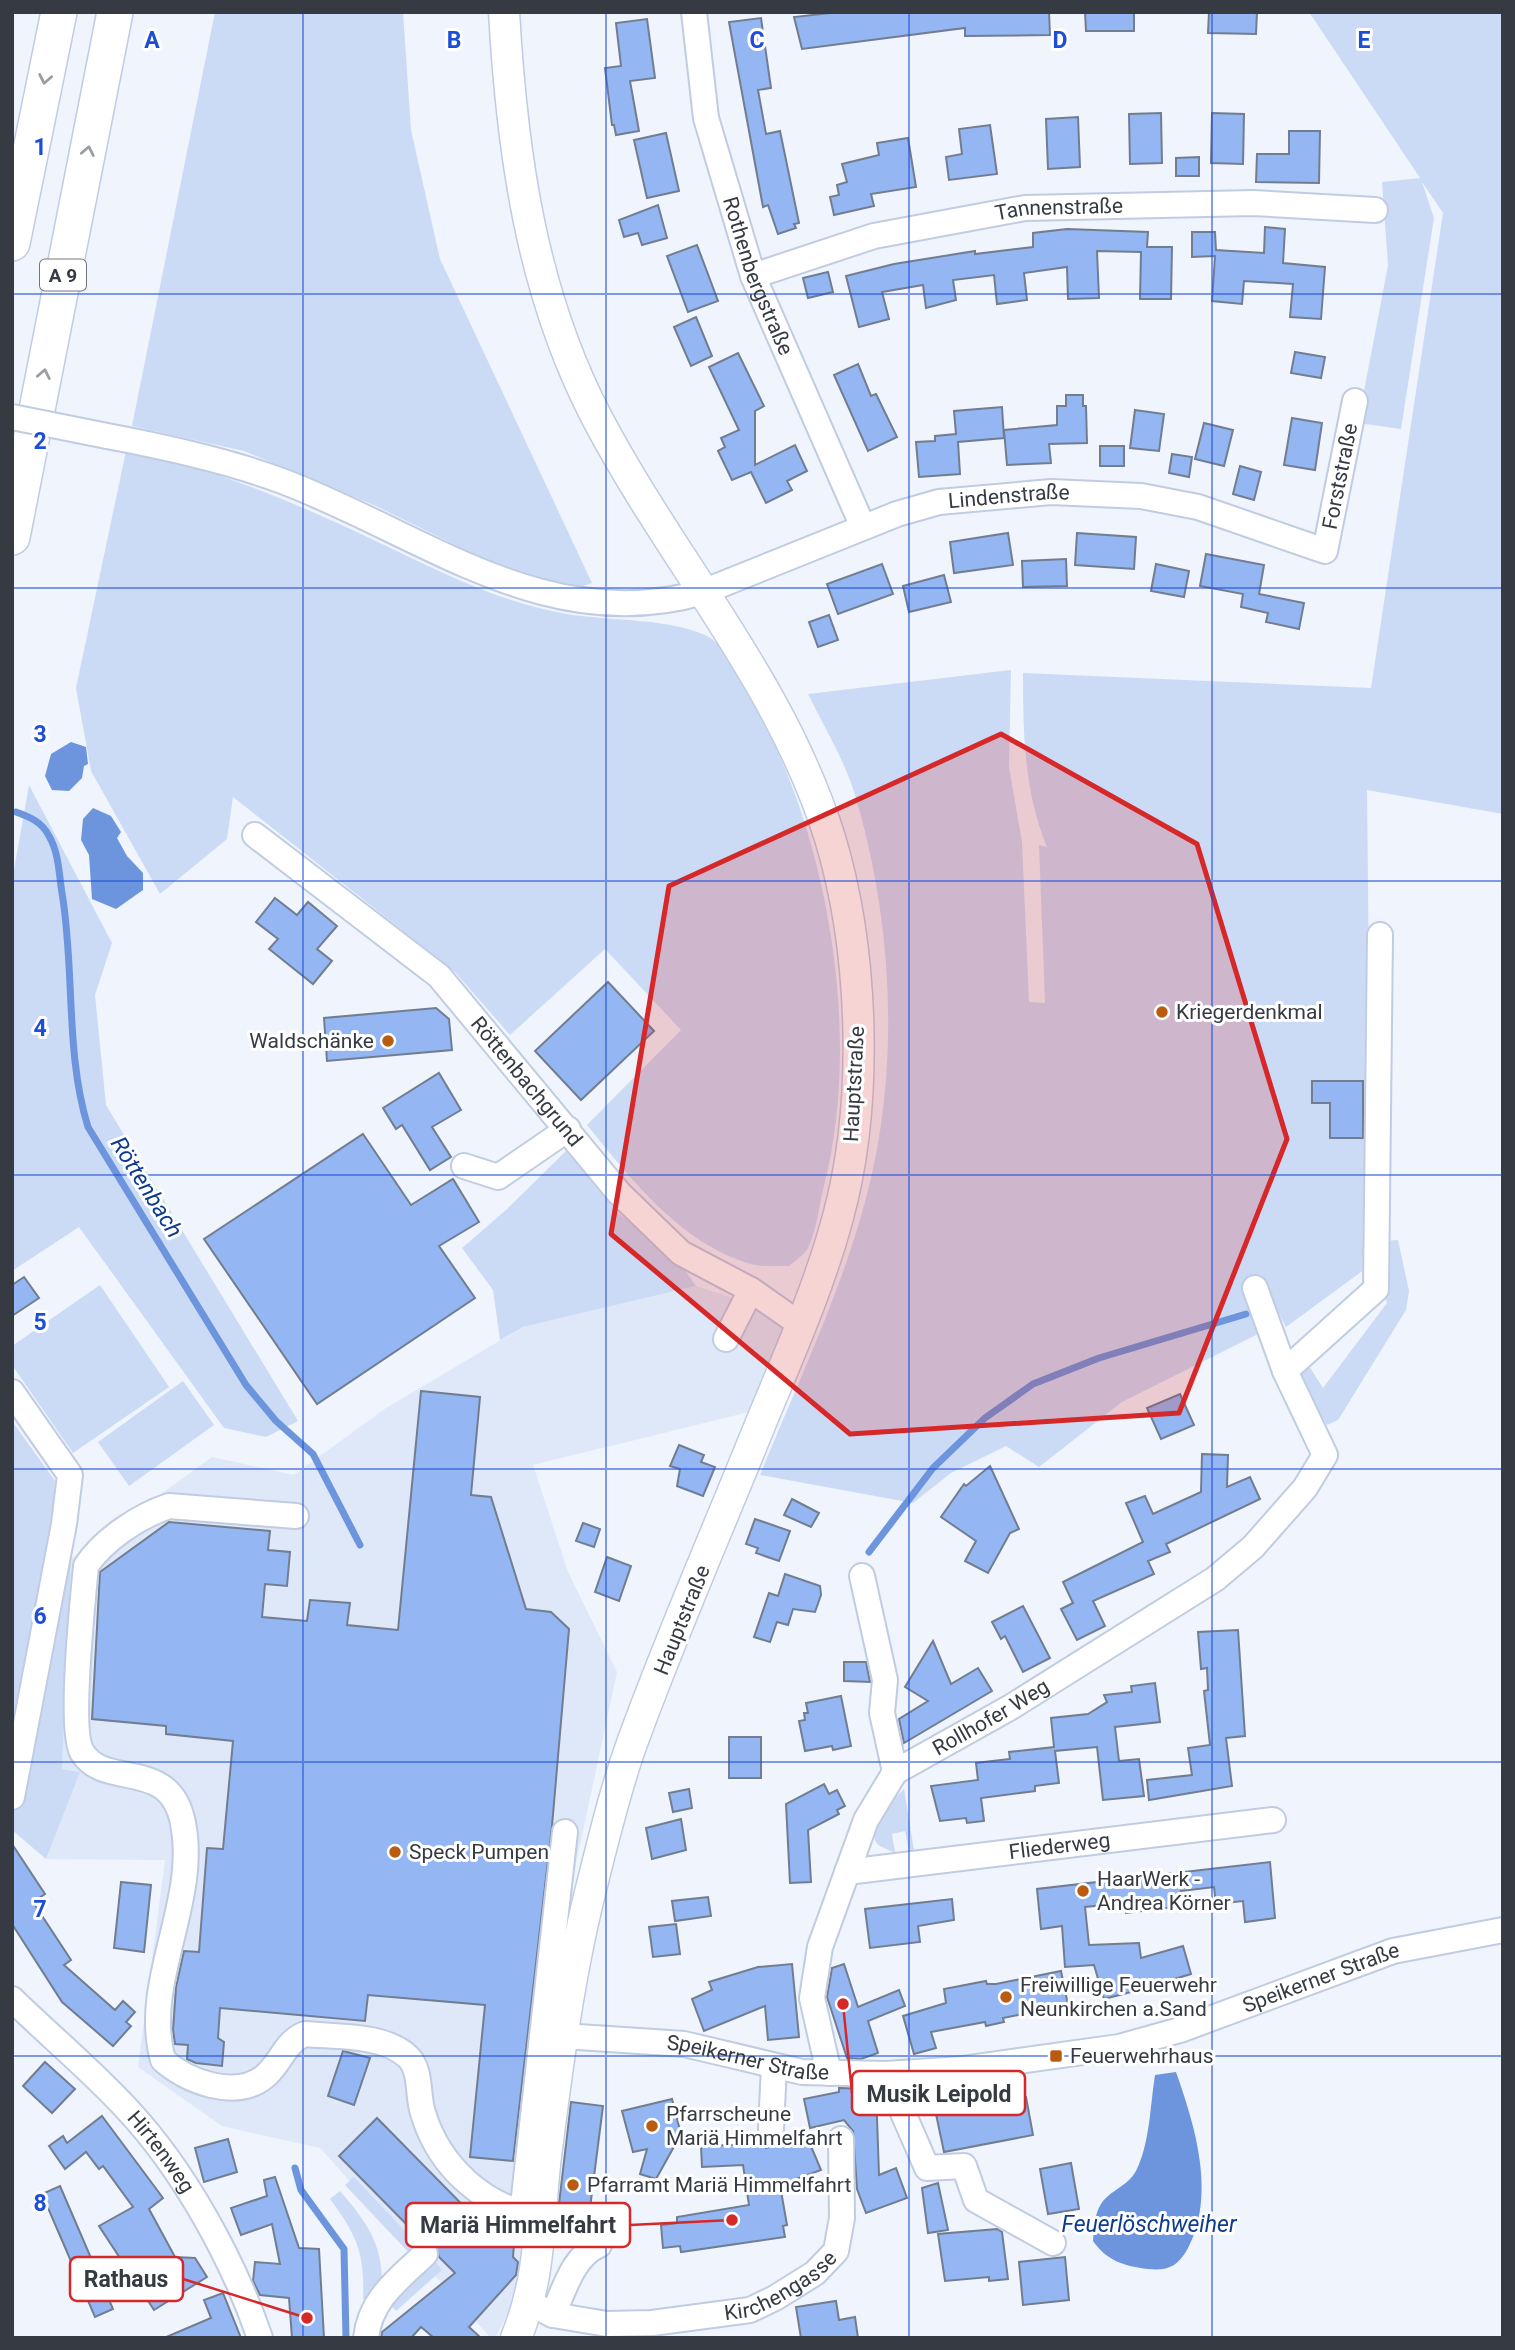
<svg xmlns="http://www.w3.org/2000/svg" width="1515" height="2350" viewBox="0 0 1515 2350" font-family="Roboto,sans-serif">
  <rect width="100%" height="100%" fill="#eff4fd"/>
  <!-- built -->
  <path fill="#dee8f9" d="M696,1286L749,1303L786,1327L749,1412L533,1465L568,1572L617,1672L566,1910L526,2200L523,2239L529,2272L495,2338H491L320,2148L222,2126L138,2067L165,1860L46,1859L79,1772L62,1769L71,1559L212,1457L294,1475L386,1408L523,1327Z"/>
  <!-- green -->
  <g fill="#ccdbf5">
    <path d="M215,12H403L411,130L440,259L592,583L578,588L504,569L376,506L244,451L132,426Z"/>
    <path d="M1309,12H1503V814L1367,790L1372,1264L1286,1327L1265,1287L1262,1332L1122,1402L1039,1467L1006,1446L951,1473L913,1503L760,1475C805,1364 862,1251 880,1131C897,1021 887,902 855,795C845,761 824,727 808,694L1011,670L1009,767L1022,842L1029,1002L1045,1003L1039,845L1047,847C1024,792 1023,732 1023,673L1371,688L1443,213L1422,182L1434,218L1401,429L1358,423L1388,265L1382,182L1420,178Z"/>
    <path d="M126,451C216,468 298,504 380,543C441,572 500,603 567,614C607,621 679,618 712,639C724,648 733,669 741,682C826,816 864,1031 824,1186C819,1205 817,1230 808,1248C804,1255 795,1261 789,1266C777,1266 762,1267 751,1264C681,1244 631,1179 587,1125L681,1030L605,949L510,1035L454,971L233,797L227,839L160,894L91,771L76,688Z"/>
    <path d="M29,785L112,943L95,995L106,1105L298,1421L266,1437L224,1428L79,1227L12,1271V881Z"/>
    <path d="M569,1148L618,1213L681,1264L696,1286L523,1327L500,1340L493,1290L462,1248L506,1210Z"/>
    <path d="M1398,1240L1409,1291L1406,1310L1338,1420L1327,1425L1297,1376L1309,1366L1323,1388L1387,1303L1382,1289L1385,1241Z"/>
    <path d="M100,1285L169,1387L73,1453L12,1365V1346Z"/>
    <path d="M183,1381L214,1425L129,1486L98,1442Z"/>
    <path d="M12,1421L55,1481L50,1550L71,1559L62,1769L80,1772L46,1859L12,1830Z"/>
    <path d="M904,1789L914,1850L909,1851L905,1831L892,1834L895,1853L878,1845C863,1826 892,1802 904,1789Z"/>
    <path d="M354,2177L420,2247L411,2255L345,2185Z"/>
    <path d="M340,2191C365,2220 382,2242 382,2282L371,2298L363,2299C365,2254 357,2235 330,2199Z"/>
    <path d="M433,2259L442,2270L396,2311L387,2301Z"/>
  </g>
  <!-- water -->
  <g fill="#6c95de">
    <path d="M71,742L86,747L88,764L84,766L82,778L69,791L52,790L45,776L51,754Z"/>
    <path d="M93,808L111,816L121,832L117,838L127,856L143,873V890L116,909L92,899L89,855L81,840L83,819Z"/>
    <path d="M1176,2072C1195,2126 1217,2196 1187,2250C1177,2267 1167,2271 1148,2269C1124,2266 1107,2261 1093,2241C1094,2229 1094,2215 1101,2204C1110,2190 1127,2187 1136,2171C1150,2143 1150,2106 1155,2075Z"/>
  </g>
  <g fill="none" stroke-linecap="round" stroke-linejoin="round">
    <!-- stream -->
    <g stroke="#6c95de" stroke-width="7">
      <path d="M16,812C30,817 42,822 49,836C59,853 59,875 62,893C75,970 65,1053 88,1127L246,1385L276,1421L313,1454L360,1545"/>
      <path d="M869,1552L933,1468L985,1418L1033,1384L1099,1358L1246,1314"/>
      <path d="M295,2168L301,2190L344,2249L346,2338"/>
    </g>
  </g>
  <!-- building -->
  <g fill="#94b6f3" stroke="#717d90" stroke-width="2">
    <path d="M839,12H1049L1050,35L965,36V28L802,49L794,17Z"/>
    <path d="M1085,12H1134V31H1086Z"/>
    <path d="M1209,12H1257L1256,34L1208,33Z"/>
    <path d="M761,18L771,88L758,90L766,134L780,131L799,223L794,224L796,228L778,234L768,205L763,207L729,22Z"/>
    <path d="M647,19L655,78L630,81L639,131L616,135L614,125H612L605,68L621,66L616,23Z"/>
    <path d="M1161,113L1162,163L1130,164L1129,114Z"/>
    <path d="M1212,113L1244,114L1243,164L1211,163Z"/>
    <path d="M1078,117L1080,167L1048,169L1046,119Z"/>
    <path d="M990,125L997,174L949,180L946,157L962,154L959,129Z"/>
    <path d="M1289,131H1320L1319,183L1256,182L1257,154H1289Z"/>
    <path d="M666,133L679,191L647,198L634,140Z"/>
    <path d="M908,138L916,187L871,194L874,206L834,215L830,197L839,195L837,185L847,182L842,164L879,155L877,143Z"/>
    <path d="M1199,157V176H1176V158Z"/>
    <path d="M658,205L667,238L642,245L638,233L624,237L619,220Z"/>
    <path d="M1265,227L1285,229L1283,263L1325,267L1321,319L1290,317L1293,284L1244,281L1242,304L1212,301L1215,256L1192,257V232H1215L1216,250L1264,253Z"/>
    <path d="M1067,229L1148,232L1147,247H1172L1171,299H1140L1141,252L1097,251L1099,298L1068,299L1067,267L1024,273L1027,300L997,304L994,275L953,280L956,300L926,308L923,285L882,292L889,319L859,327L846,276L894,264L975,251V254L1033,247V233Z"/>
    <path d="M697,245L718,301L688,312L667,256Z"/>
    <path d="M828,272L833,292L808,298L803,278Z"/>
    <path d="M696,317L712,356L691,366L674,327Z"/>
    <path d="M1295,352L1325,357L1321,378L1291,373Z"/>
    <path d="M738,353L764,406L755,411V465L795,445L807,471L787,481L792,490L766,503L751,472L732,480L718,451L725,447L721,438L739,430L709,367Z"/>
    <path d="M858,364L871,396L876,394L897,437L868,451L834,375Z"/>
    <path d="M1066,395H1083V406H1086L1087,443L1049,444L1051,463L1007,465L1004,430L1057,425V406H1066Z"/>
    <path d="M1002,407L1004,438L958,442L960,474L919,477L916,442L935,441V436L956,434L954,411Z"/>
    <path d="M1135,410L1164,414L1159,451L1130,448Z"/>
    <path d="M1292,418L1322,423L1315,470L1284,465Z"/>
    <path d="M1204,423L1233,430L1224,466L1195,459Z"/>
    <rect x="1100" y="446" width="24" height="20"/>
    <path d="M1172,454L1192,457L1189,477L1169,473Z"/>
    <path d="M1240,466L1261,472L1254,500L1233,494Z"/>
    <path d="M1008,533L1013,565L954,573L950,542Z"/>
    <path d="M1077,533L1136,537L1134,569L1075,565Z"/>
    <path d="M1206,554L1264,565L1259,594L1304,603L1299,629L1266,622L1268,613L1241,607L1243,594L1200,586Z"/>
    <path d="M1066,559L1067,586L1023,587L1022,561Z"/>
    <path d="M882,564L893,594L838,614L827,584Z"/>
    <path d="M1156,564L1189,571L1184,597L1151,591Z"/>
    <path d="M944,575L951,602L909,612L903,586Z"/>
    <path d="M829,615L838,640L818,647L809,622Z"/>
    <path d="M275,898L297,915L308,902L337,926L317,949L332,961L313,984L269,949L278,939L256,922Z"/>
    <path d="M608,982L654,1031L581,1100L535,1051Z"/>
    <path d="M436,1008L449,1019L452,1050L327,1061L324,1018Z"/>
    <path d="M439,1073L461,1110L432,1127L451,1157L430,1170L402,1125L396,1129L383,1108Z"/>
    <path d="M1312,1081H1363V1138H1330V1103H1312Z"/>
    <path d="M363,1134L411,1205L453,1179L479,1222L439,1246L475,1298L317,1404L204,1239Z"/>
    <path d="M24,1277L39,1298L12,1316V1285Z"/>
    <path d="M421,1391L480,1397L471,1495L491,1497L526,1609L551,1612L569,1629L552,1826L513,2161L470,2157L485,2005L368,1995L365,2021L220,2008L218,2038L224,2042L222,2066L196,2063L187,2059L188,2045L175,2044L173,2030L176,1987L184,1951L199,1952L207,1848L223,1849L233,1741L166,1734V1726L92,1719L100,1572L169,1522L270,1531L268,1550L290,1552L287,1586L265,1584L262,1617L307,1621L310,1600L350,1603L347,1625L398,1630Z"/>
    <path d="M1180,1394L1194,1425L1161,1439L1147,1408Z"/>
    <path d="M679,1445L704,1455L701,1462L715,1467L703,1496L677,1486L680,1469L670,1466Z"/>
    <path d="M1202,1454L1228,1455L1227,1487L1250,1477L1260,1499L1166,1544L1170,1552L1148,1561L1154,1574L1093,1601L1105,1626L1077,1640L1061,1609L1073,1603L1063,1582L1143,1542L1126,1503L1145,1496L1153,1514L1201,1492Z"/>
    <path d="M990,1466L1019,1529L1010,1533L988,1573L965,1561L976,1541L941,1517L964,1484L966,1486Z"/>
    <path d="M792,1499L819,1513L811,1527L784,1515Z"/>
    <path d="M755,1519L790,1531L779,1561L756,1553L758,1548L746,1544Z"/>
    <path d="M583,1523L600,1529L594,1547L576,1541Z"/>
    <path d="M607,1557L631,1566L619,1601L595,1592Z"/>
    <path d="M785,1574L820,1586L821,1595L815,1612L793,1609L788,1625L777,1622L770,1642L754,1637L769,1593L778,1596Z"/>
    <path d="M1023,1606L1050,1658L1023,1672L1005,1636L1001,1639L992,1622Z"/>
    <path d="M1238,1630L1245,1736L1226,1738L1232,1786L1149,1800L1147,1780L1192,1775L1188,1748L1210,1745L1204,1691L1208,1690L1207,1668L1201,1669L1198,1632Z"/>
    <path d="M933,1641L951,1684L978,1668L992,1691L904,1743L899,1719L928,1701L905,1687Z"/>
    <path d="M844,1662H866L870,1682L844,1681Z"/>
    <path d="M1155,1683L1160,1722L1115,1727L1119,1761L1139,1759L1144,1796L1103,1800L1097,1747L1055,1751L1059,1783L1035,1786V1791L981,1798L984,1821L967,1823L966,1818L940,1821L931,1786L978,1780L976,1763L1010,1759L1009,1752L1054,1747L1051,1718L1088,1714L1107,1702L1104,1695L1132,1692L1131,1686Z"/>
    <path d="M841,1696L851,1746L833,1750L832,1746L805,1751L799,1721L805,1720L804,1713H808L806,1703Z"/>
    <rect x="729" y="1737" width="32" height="41"/>
    <path d="M824,1784L829,1794L837,1790L845,1806L837,1810L839,1814L808,1830L811,1882L790,1883L786,1804Z"/>
    <path d="M689,1789L692,1808L673,1812L669,1793Z"/>
    <path d="M681,1819L686,1850L652,1859L646,1828Z"/>
    <path d="M12,1844L45,1894L33,1902L71,1960L64,1965L115,2010L123,2001L135,2012L126,2022L131,2026L113,2046L62,2002L12,1924Z"/>
    <path d="M1270,1862L1275,1918L1245,1922L1243,1901L1216,1904L1214,1887L1181,1891L1183,1906L1126,1913L1125,1903L1085,1907L1089,1945L1139,1943L1141,1958L1183,1946L1191,1974L1131,1992L1104,1999L1094,1965L1065,1967L1062,1926L1041,1929L1037,1889Z"/>
    <path d="M121,1882L151,1885L144,1952L114,1948Z"/>
    <path d="M708,1897L711,1916L675,1921L672,1901Z"/>
    <path d="M952,1899L954,1920L918,1926L920,1942L870,1948L865,1909Z"/>
    <path d="M676,1924L680,1954L653,1957L649,1927Z"/>
    <path d="M792,1964L799,2037L768,2040L765,2006L704,2031L692,1999L712,1990L709,1982L758,1967Z"/>
    <path d="M844,1964L858,2007L899,1990L905,2006L868,2021L878,2053L861,2059L847,2058L827,1997L832,1968Z"/>
    <path d="M1061,1971L1068,2005L1003,2018L1004,2022L986,2026L985,2022L931,2032L936,2048L914,2054L903,2016L946,2003L944,1989L986,1981L987,1984H996Z"/>
    <path d="M343,2051L370,2058L354,2105L328,2096Z"/>
    <path d="M45,2062L75,2089L52,2113L23,2086Z"/>
    <path d="M839,2088L876,2089L879,2175L896,2168L907,2198L866,2213L857,2189L853,2131L844,2120L810,2128L804,2099L839,2092Z"/>
    <path d="M1026,2097L1033,2135L944,2152L936,2114Z"/>
    <path d="M672,2099L681,2134L656,2179L640,2174L647,2149L633,2152L622,2111Z"/>
    <path d="M571,2102L603,2106L590,2208L559,2204Z"/>
    <path d="M102,2116L163,2198L149,2209L175,2257L195,2258L207,2277L154,2310L99,2226L133,2207L103,2166L99,2169L86,2152L65,2169L49,2146L63,2136L67,2143Z"/>
    <path d="M377,2118L492,2235L496,2232L506,2243L514,2244L513,2257L518,2262L516,2275L469,2327L481,2338H434L421,2327L411,2338H381L382,2332L455,2273L439,2257L435,2243L422,2240L339,2156Z"/>
    <path d="M805,2132L821,2170L780,2185L787,2225L783,2226L785,2237L681,2252L680,2246L663,2248L661,2225L677,2223V2217L749,2205L743,2165L702,2167L701,2146L763,2144L766,2148Z"/>
    <path d="M228,2139L237,2172L204,2182L195,2148Z"/>
    <path d="M1071,2163L1079,2209L1048,2214L1040,2169Z"/>
    <path d="M275,2177L299,2248L319,2249L324,2338H292L289,2298L260,2295L253,2281L255,2262L280,2264L272,2224L241,2235L231,2208L267,2196L264,2180Z"/>
    <path d="M938,2183L948,2230L928,2233L922,2188Z"/>
    <path d="M60,2186L113,2309L95,2317L42,2194Z"/>
    <path d="M997,2229L1002,2232L1008,2279L989,2281V2277L945,2281L938,2234Z"/>
    <path d="M1065,2257L1069,2300L1023,2305L1019,2262Z"/>
    <path d="M223,2293L241,2338H164L211,2318L204,2300Z"/>
    <path d="M836,2301L839,2320L855,2317L858,2338H801L796,2307Z"/>
  </g>
  <g fill="none" stroke-linecap="round" stroke-linejoin="round">
    <!-- minor casing -->
    <g stroke="#c0cce2" stroke-width="28">
      <g id="minor">
        <path id="s1" d="M694,12L706,118L753,276L863,527"/>
        <path id="s2" d="M753,276L874,236L1025,208L1253,203L1375,210"/>
        <path id="s3" d="M107,436C166,447 226,460 282,481C421,533 546,638 703,592L897,514L939,502L1051,492L1141,496L1198,507L1325,551L1355,401"/>
        <path id="s4" d="M255,835L439,976L619,1193L681,1253L751,1290L801,1325"/>
        <path d="M464,1166L498,1177L568,1129"/>
        <path d="M726,1339L751,1290"/>
        <path d="M1285,1371L1376,1289L1380,935"/>
        <path d="M12,1392L70,1475L64,1524L12,1797"/>
        <path d="M296,1516L169,1506C139,1516 103,1540 86,1566C83,1597 69,1731 82,1752C104,1790 170,1756 183,1823C199,1903 141,1982 163,2060C186,2081 235,2100 264,2077C281,2064 284,2042 305,2034C335,2037 385,2034 408,2057C422,2070 417,2096 423,2113C439,2167 485,2208 540,2217"/>
        <path d="M862,1576L885,1680L882,1713L895,1772"/>
        <path id="s5" d="M847,1872L1273,1820"/>
        <path id="s6" d="M12,1999C50,2036 91,2070 127,2109C184,2170 233,2259 260,2338"/>
        <path id="s7" d="M563,2036L684,2044L802,2072L886,2074L962,2069L1119,2047L1180,2030L1393,1951L1503,1930"/>
        <path id="s8" d="M829,2073L812,1998L820,1947L866,1820L895,1772L1011,1707L1215,1579L1253,1547L1305,1488L1325,1455L1285,1371L1255,1288"/>
        <path d="M886,2074L927,2168L964,2166L976,2200L1053,2243"/>
        <path d="M771,2129L774,2066"/>
        <path d="M522,2214L565,1832"/>
        <path id="s9" d="M530,2303L553,2315L607,2324L652,2323L750,2310L775,2298L815,2273L836,2251L842,2218L841,2139"/>
        <path d="M553,2315C564,2290 573,2256 599,2245"/>
        <path d="M366,2338C370,2299 399,2279 425,2254"/>
      </g>
    </g>
    <!-- major casing -->
    <g stroke="#c0cce2" stroke-width="33">
      <path id="major" d="M504,12C512,152 531,292 597,418C672,561 781,681 830,838C864,951 869,1103 838,1217C819,1288 788,1357 760,1425C717,1532 670,1638 631,1746C616,1788 605,1833 594,1877C570,1968 558,2063 546,2156C538,2222 542,2275 516,2338"/>
    </g>
    <!-- highway casing -->
    <g stroke="#c0cce2" stroke-width="38">
      <g id="highway">
        <path d="M12,243L59,12"/>
        <path d="M12,537L115,12"/>
      </g>
    </g>
    <!-- minor -->
    <use href="#minor" stroke="#fff" stroke-width="24"/>
    <!-- major -->
    <use href="#major" stroke="#fff" stroke-width="30"/>
    <!-- highway -->
    <use href="#highway" stroke="#fff" stroke-width="35"/>
    <!-- minor-bridge casing -->
    <g stroke="#c0cce2" stroke-width="28" stroke-linecap="butt">
      <path id="minor-bridge" d="M12,417L107,436"/>
    </g>
    <!-- minor-bridge -->
    <use href="#minor-bridge" stroke="#fff" stroke-width="24"/>
  </g>
  <!-- one-way arrows -->
  <defs><path id="oneway-chevron" d="M-2-3.5L2.5 0L-2 3.5" fill="none" stroke-width="1.6" stroke-linecap="round" stroke-linejoin="round" transform="scale(1.75)"/></defs>
  <g stroke="#9a9da1">
    <use href="#oneway-chevron" transform="translate(45 79) rotate(101)"/>
    <use href="#oneway-chevron" transform="translate(88 151) rotate(-79)"/>
    <use href="#oneway-chevron" transform="translate(44 374) rotate(-79)"/>
  </g>
  <!-- marked area -->
  <path fill="#d62828" fill-opacity="0.2" stroke="#d62828" stroke-width="5" stroke-linejoin="round" d="M1001,734L1197,844L1287,1139L1179,1413L850,1434L611,1234L669,886Z"/>
  <!-- grid -->
  <path fill="none" stroke="#1d4ed8" stroke-width="2" stroke-opacity="0.55" d="M303,12V2338M606,12V2338M909,12V2338M1212,12V2338M12,294H1503M12,588H1503M12,881H1503M12,1175H1503M12,1469H1503M12,1762H1503M12,2056H1503"/>
  <!-- markers -->
  <g fill="#ba5c10" stroke="#fff" stroke-width="2.5">
    <circle cx="1162" cy="1012" r="7"/>
    <circle cx="388" cy="1041" r="7"/>
    <circle cx="395" cy="1852" r="7"/>
    <circle cx="1083" cy="1891" r="7"/>
    <circle cx="1006" cy="1997" r="7"/>
    <rect x="1049" y="2049" width="14" height="14" rx="3.5"/>
    <circle cx="652" cy="2126" r="7"/>
    <circle cx="573" cy="2185" r="7"/>
  </g>
  <g text-anchor="middle" stroke-width="6" stroke-linejoin="round" paint-order="stroke">
    <!-- shield labels -->
    <rect fill="#fff" stroke="#72767b" stroke-width="2" x="40" y="259.5" width="46" height="31" rx="5"/>
    <g font-size="19" font-weight="bold" fill="#363b43">
      <text x="63" y="282">A 9</text>
    </g>
    <!-- street labels -->
    <g font-size="21" fill="#363b43" stroke="#fff">
      <text dy="7" stroke="none"><textPath href="#s2" startOffset="315">Tannenstraße</textPath></text>
      <text dy="7" stroke="none"><textPath href="#s1" startOffset="273">Rothenbergstraße</textPath></text>
      <text dy="7" stroke="none"><textPath href="#s3" startOffset="1351">Forststraße</textPath></text>
      <text dy="7" stroke="none"><textPath href="#s3" startOffset="950">Lindenstraße</textPath></text>
      <text dy="7" stroke="none"><textPath href="#s4" startOffset="369">Röttenbachgrund</textPath></text>
      <text transform="translate(854 1084) rotate(-87)" y="7">Hauptstraße</text>
      <text transform="translate(682 1620) rotate(-68)" y="7">Hauptstraße</text>
      <text dy="7" stroke="none"><textPath href="#s8" startOffset="430">Rollhofer Weg</textPath></text>
      <text dy="7" stroke="none"><textPath href="#s5" startOffset="214">Fliederweg</textPath></text>
      <text dy="7" stroke="none"><textPath href="#s7" startOffset="775">Speikerner Straße</textPath></text>
      <text dy="7" stroke="none"><textPath href="#s7" startOffset="187">Speikerner Straße</textPath></text>
      <text dy="7" stroke="none"><textPath href="#s6" startOffset="214">Hirtenweg</textPath></text>
      <text dy="7" stroke="none"><textPath href="#s9" startOffset="262">Kirchengasse</textPath></text>
    </g>
    <!-- poi labels -->
    <g font-size="21" fill="#363b43" stroke="#fff" text-anchor="start">
      <text x="1176" y="1019">Kriegerdenkmal</text>
      <text x="374" y="1048" text-anchor="end">Waldschänke</text>
      <text x="409" y="1859">Speck Pumpen</text>
      <text x="1097" y="1886">HaarWerk -<tspan x="1097" dy="24">Andrea Körner</tspan></text>
      <text x="1020" y="1992">Freiwillige Feuerwehr<tspan x="1020" dy="24">Neunkirchen a.Sand</tspan></text>
      <text x="1070" y="2063">Feuerwehrhaus</text>
      <text x="666" y="2121">Pfarrscheune<tspan x="666" dy="24">Mariä Himmelfahrt</tspan></text>
      <text x="587" y="2192">Pfarramt Mariä Himmelfahrt</text>
    </g>
    <!-- water labels -->
    <g font-size="23" font-style="italic" fill="#0d3b90" stroke="#fff">
      <text transform="translate(147 1187) rotate(58)" y="8">Röttenbach</text>
      <text x="1149" y="2232">Feuerlöschweiher</text>
    </g>
  </g>
  <g font-size="23" text-anchor="middle" font-weight="bold" fill="#1d4ed8" stroke="#fff" stroke-width="6" stroke-linejoin="round" paint-order="stroke">
    <text x="152" y="48">A</text>
    <text x="454" y="48">B</text>
    <text x="757" y="48">C</text>
    <text x="1060" y="48">D</text>
    <text x="1364" y="48">E</text>
    <text x="40" y="155">1</text>
    <text x="40" y="449">2</text>
    <text x="40" y="742">3</text>
    <text x="40" y="1036">4</text>
    <text x="40" y="1330">5</text>
    <text x="40" y="1624">6</text>
    <text x="40" y="1917">7</text>
    <text x="40" y="2211">8</text>
  </g>
  <!-- callouts -->
  <path fill="none" stroke="#d62828" stroke-width="2.5" d="M843 2004L852 2093M732 2220L630 2225M307 2318L183 2279"/>
  <g fill="#d62828" stroke="#fff" stroke-width="2.5">
    <circle cx="843" cy="2004" r="7"/>
    <circle cx="732" cy="2220" r="7"/>
    <circle cx="307" cy="2318" r="7"/>
  </g>
  <g fill="#fff" stroke="#d62828" stroke-width="2.5">
    <rect x="852" y="2071" width="173" height="44" rx="7"/>
    <rect x="406" y="2203" width="224" height="44" rx="7"/>
    <rect x="70" y="2257" width="113" height="44" rx="7"/>
  </g>
  <g font-size="23" text-anchor="middle" font-weight="bold" fill="#363b43">
    <text x="939" y="2102">Musik Leipold</text>
    <text x="518" y="2233">Mariä Himmelfahrt</text>
    <text x="126" y="2287">Rathaus</text>
  </g>
  <!-- border -->
  <rect width="1515" height="2350" fill="none" stroke="#363b43" stroke-width="28"/>
</svg>
